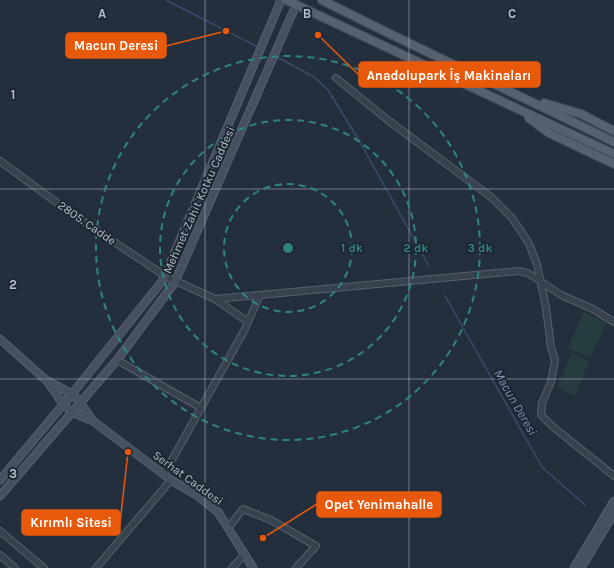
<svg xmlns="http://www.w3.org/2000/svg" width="614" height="568" viewBox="0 0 614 568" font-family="Karla,sans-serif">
  <rect width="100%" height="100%" fill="#242f3e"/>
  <!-- park -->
  <g fill="#263c3f">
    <path d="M584,312L607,323L590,358L568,348Z"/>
    <path d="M572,353L589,361L575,396L557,387Z"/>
  </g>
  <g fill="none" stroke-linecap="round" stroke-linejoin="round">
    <!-- stream -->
    <g stroke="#394c67" stroke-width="1.5">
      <path d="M166,0L256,46"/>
      <path d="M277,57L314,77L328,90L360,142L429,266"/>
      <path d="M445,296L542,467L585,505"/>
    </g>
    <!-- tertiary casing -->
    <g stroke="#565f6c" stroke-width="8">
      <g id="tertiary">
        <path d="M336,78L389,121L491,197L512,218L523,234L530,246L537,264L546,308L551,347L555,360L551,382L542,403L541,415L552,426L614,476"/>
        <path d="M0,161L71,213L165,276L215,299L519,271L528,273L561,295L593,309L614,322"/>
        <path d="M215,299L248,322"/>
        <path d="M117,360L201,408"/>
        <path d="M164,474L244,331L260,295"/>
        <path d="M228,528L243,509L271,520L316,546L296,568"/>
        <path d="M0,531L44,568"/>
        <path d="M0,555L15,568"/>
        <path d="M96,568L171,480"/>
        <path d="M232,568L245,554"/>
      </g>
    </g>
    <!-- secondary casing -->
    <g stroke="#565f6c" stroke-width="9">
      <g id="secondary">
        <path d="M0,339L47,381L63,404L72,412L93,421L171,480L195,494L218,512L253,568"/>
        <path d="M48,381L72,394L80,402L93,421"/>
        <path d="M0,480L72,394L163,280L281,0"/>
        <path d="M0,496L117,360L175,282L296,5"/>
        <path d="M574,568L614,501"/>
        <path d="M581,568L614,513"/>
      </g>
    </g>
    <!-- primary casing -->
    <g stroke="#414a57" stroke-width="10">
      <g id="primary">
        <path d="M286,0L614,154"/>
        <path d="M322,0C418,49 517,94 614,142"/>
        <path d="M544,103L581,114L614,131"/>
        <path d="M529,118L549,133L614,164"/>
      </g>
    </g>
    <!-- tertiary -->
    <use href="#tertiary" stroke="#38414e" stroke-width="6"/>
    <!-- secondary -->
    <use href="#secondary" stroke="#465061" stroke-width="7"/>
    <!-- primary -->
    <use href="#primary" stroke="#56606e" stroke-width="8"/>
  </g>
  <!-- grid -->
  <path fill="none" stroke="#b4bcc9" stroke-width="1" stroke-opacity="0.55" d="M205,0V568M409,0V568M0,189H614M0,379H614"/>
  <!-- distance rings -->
  <g fill="none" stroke="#308480" stroke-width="2" stroke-dasharray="7 5">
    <circle cx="288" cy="248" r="64"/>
    <circle cx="288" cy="248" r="128"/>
    <circle cx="288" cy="248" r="192"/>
  </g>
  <g text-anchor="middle" stroke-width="4" stroke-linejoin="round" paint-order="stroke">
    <!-- street labels -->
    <g font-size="12" fill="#b4bcc9" stroke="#1d2633">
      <text transform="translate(199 200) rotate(-66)" y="4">Mehmet Zahit Kotku Caddesi</text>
      <text transform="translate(87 223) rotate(35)" y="4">2805. Cadde</text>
      <text transform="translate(188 478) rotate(36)" y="4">Serhat Caddesi</text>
    </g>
    <!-- water labels -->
    <g font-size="13" font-style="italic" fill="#7c92b1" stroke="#1d2633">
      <text transform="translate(516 402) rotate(60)" y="5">Macun Deresi</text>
    </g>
  </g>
  <g font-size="13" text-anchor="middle" font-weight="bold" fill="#b4bcc9" stroke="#1d2633" stroke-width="4" stroke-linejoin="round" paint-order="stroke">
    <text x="102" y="18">A</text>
    <text x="307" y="18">B</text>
    <text x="512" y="18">C</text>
    <text x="13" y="99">1</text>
    <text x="13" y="289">2</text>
    <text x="13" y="478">3</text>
  </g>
  <circle cx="288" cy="248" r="6" fill="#308480" stroke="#1d2633" stroke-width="2"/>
  <g font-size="12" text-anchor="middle" font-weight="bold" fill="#308480" stroke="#1d2633" stroke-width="4" stroke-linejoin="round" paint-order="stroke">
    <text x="352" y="252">1 dk</text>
    <text x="416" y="252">2 dk</text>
    <text x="480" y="252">3 dk</text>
  </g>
  <!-- callouts -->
  <path fill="none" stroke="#e8590c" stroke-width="1.5" d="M226 31L166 46M318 35L359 75M263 538L317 504M128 452L120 523"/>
  <g fill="#e8590c" stroke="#1d2633" stroke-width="1.5">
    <circle cx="226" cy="31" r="4"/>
    <circle cx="318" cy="35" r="4"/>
    <circle cx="263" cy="538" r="4"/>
    <circle cx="128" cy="452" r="4"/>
  </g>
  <g fill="#e8590c" stroke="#e8590c" stroke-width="1.5">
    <rect x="66" y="33" width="100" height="25" rx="4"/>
    <rect x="359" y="62" width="181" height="25" rx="4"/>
    <rect x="317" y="492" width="124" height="25" rx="4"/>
    <rect x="22" y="510" width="98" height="25" rx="4"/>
  </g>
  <g font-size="13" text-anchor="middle" font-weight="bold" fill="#fff">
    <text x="116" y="50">Macun Deresi</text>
    <text x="449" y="80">Anadolupark İş Makinaları</text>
    <text x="379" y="509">Opet Yenimahalle</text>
    <text x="71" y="527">Kırımlı Sitesi</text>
  </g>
</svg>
